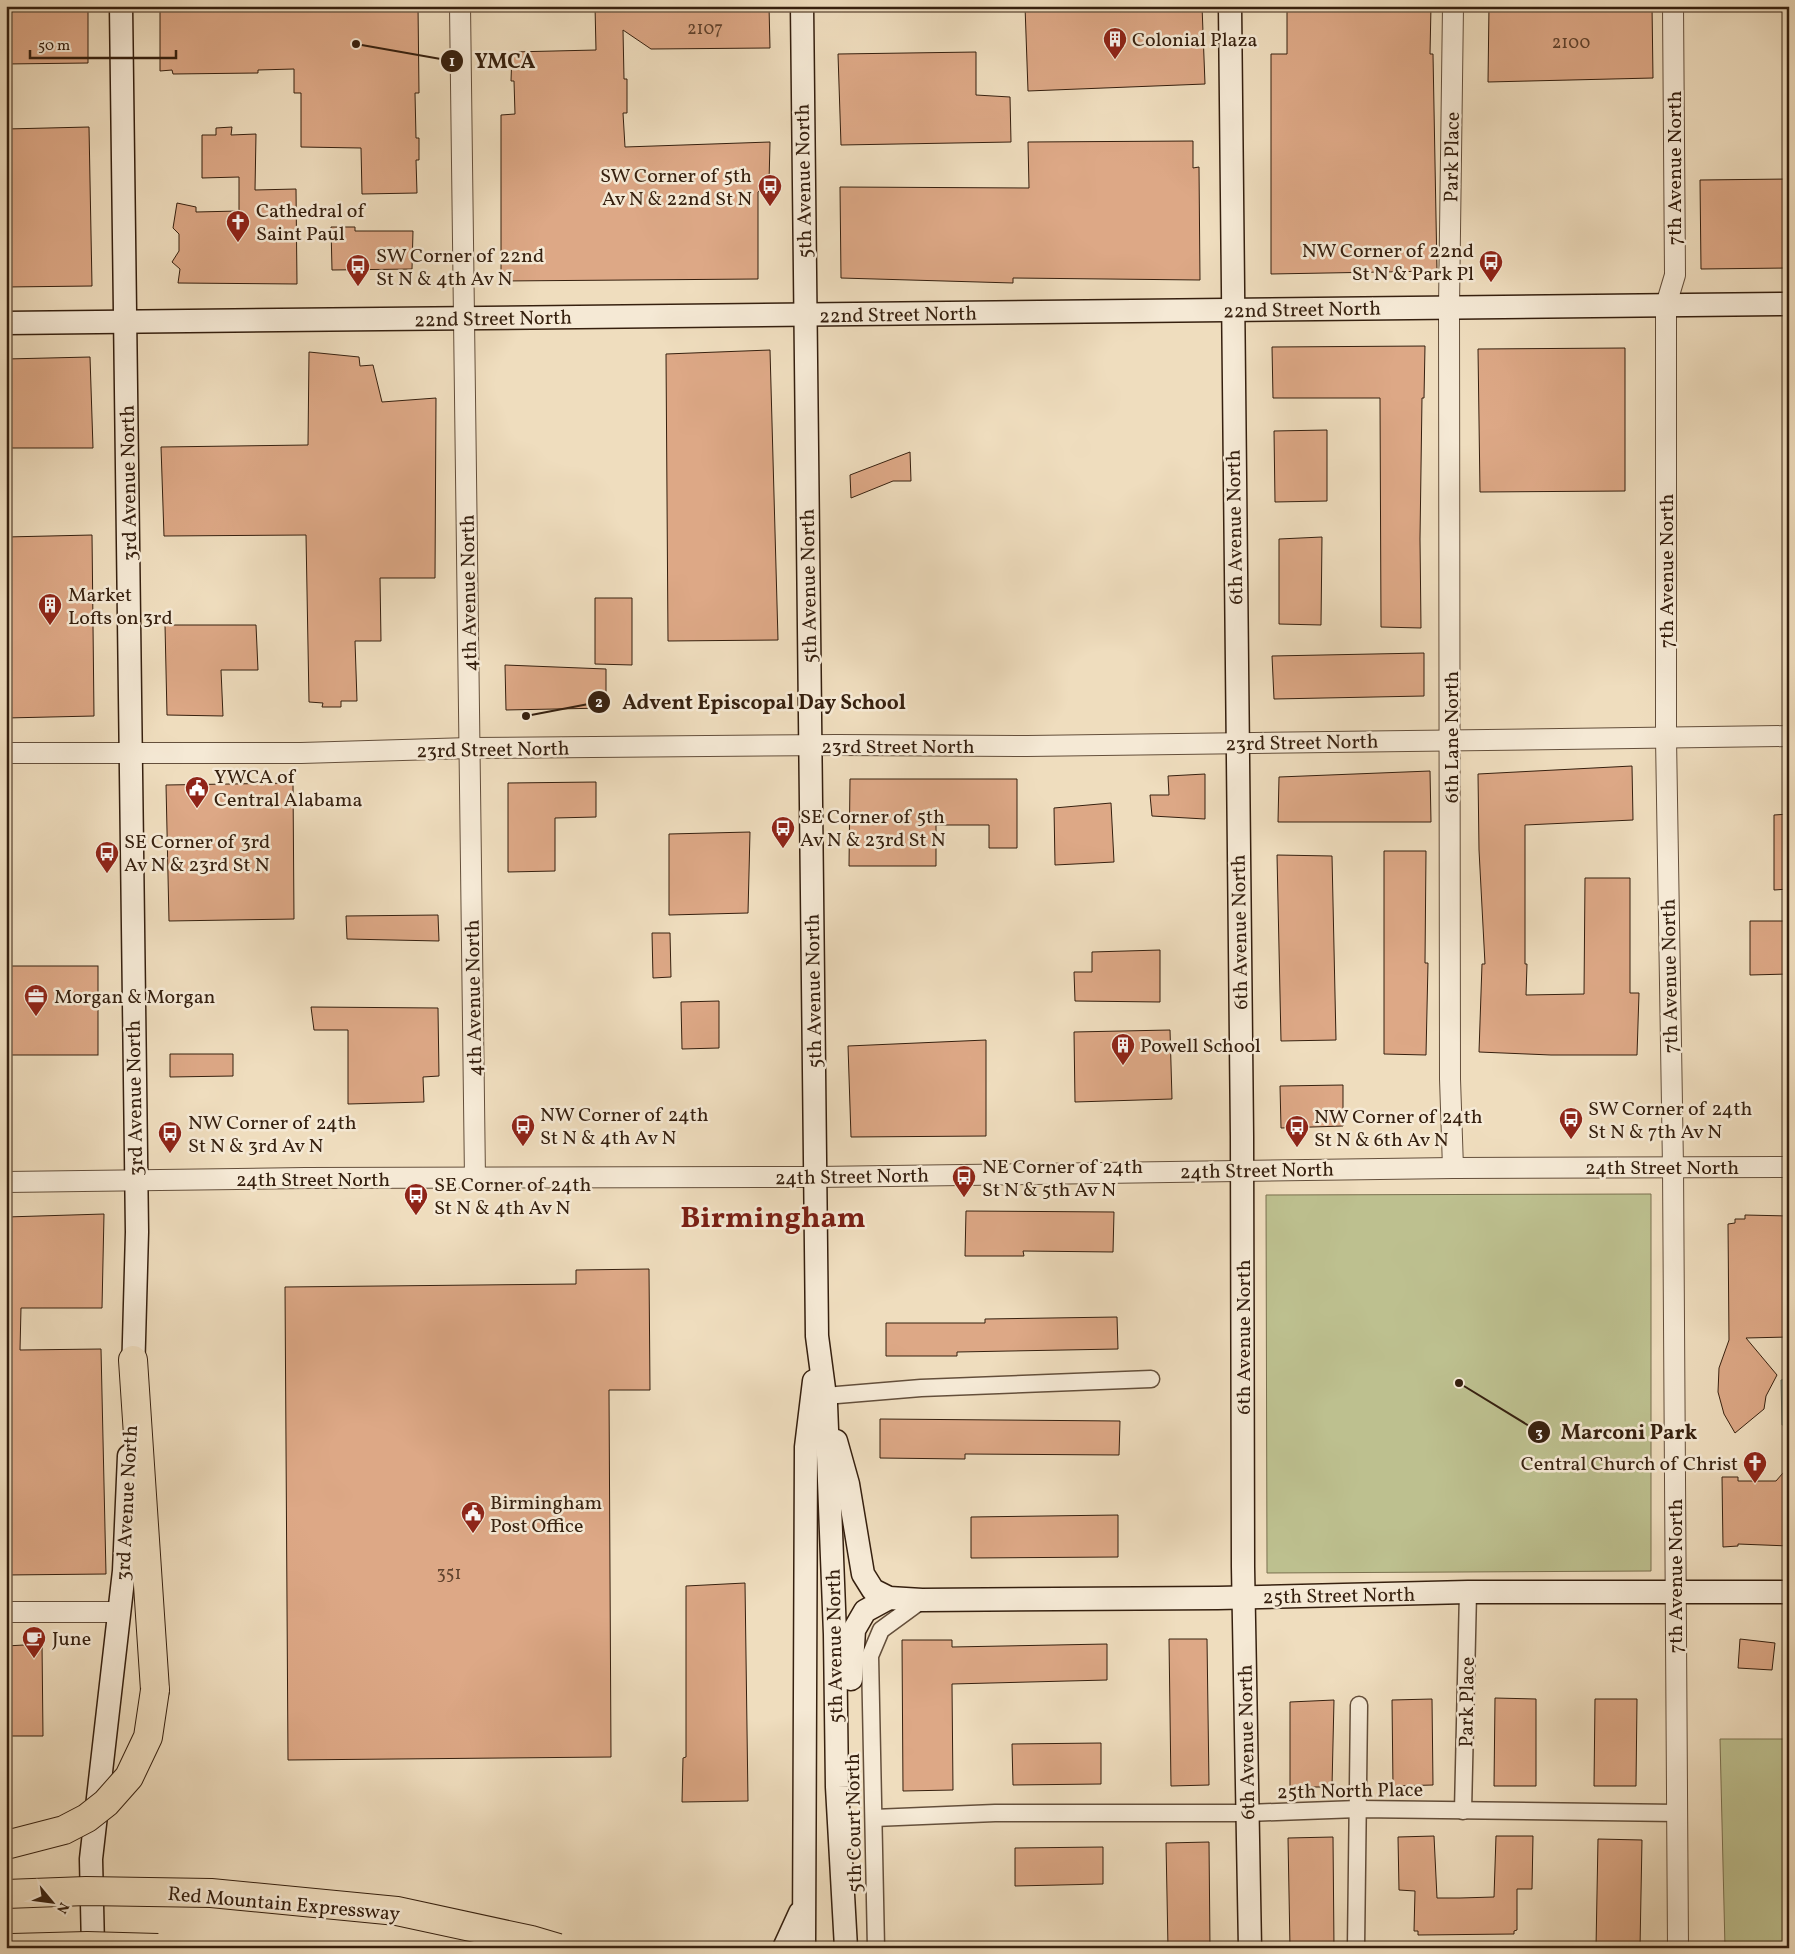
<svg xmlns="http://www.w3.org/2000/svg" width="1795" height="1954" viewBox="0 0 1795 1954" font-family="Vollkorn,serif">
  <rect width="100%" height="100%" fill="#efddbe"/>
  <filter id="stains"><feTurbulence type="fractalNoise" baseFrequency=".004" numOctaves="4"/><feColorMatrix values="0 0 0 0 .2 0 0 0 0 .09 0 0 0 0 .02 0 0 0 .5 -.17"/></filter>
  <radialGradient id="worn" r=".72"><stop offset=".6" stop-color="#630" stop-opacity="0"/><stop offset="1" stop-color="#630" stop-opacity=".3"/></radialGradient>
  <!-- green -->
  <g fill="#bdc08f" stroke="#7a704f">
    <path d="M1651,1194V1571L1267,1573L1266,1195Z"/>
    <path d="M1720,1739H1789V1948H1725Z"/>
  </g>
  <!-- water -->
  <path fill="#9abcae" stroke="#727e6e" d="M1789,1379V1424L1782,1425L1781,1380Z"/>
  <!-- building -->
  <g fill="#dda886" stroke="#36200f">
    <path d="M6,6H88V63L6,64Z"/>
    <path d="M160,6H418L419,93H415L416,138H419V160H416L417,193L362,194L361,148L301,147V93H294V69L258,70V73L173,74L172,70L160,71Z"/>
    <path d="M595,6H769L770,48L651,49L623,30L624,79H627V113H623L625,147L770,142L769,183L758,192V279L501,281V115L515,114L514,81H511L512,52L596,50Z"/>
    <path d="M1025,6H1202L1205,84L1028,91Z"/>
    <path d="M1287,6H1431L1430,54H1433L1437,271L1271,274V54H1287Z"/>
    <path d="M1489,6H1652L1653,78L1488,82Z"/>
    <path d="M976,52V95L1010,97L1011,142L841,145L838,54Z"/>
    <path d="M89,127L92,286L6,287V129Z"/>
    <path d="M232,127L231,135L256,134L255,190L296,189L297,284L178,283L180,269L172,262L179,251V234L173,228L177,203L196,207V212L239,211V177L202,178V135H216V128Z"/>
    <path d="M1193,141V168L1199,167L1200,280L1013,278V283L841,278L840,187L1029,188L1028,142Z"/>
    <path d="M1789,179V268L1701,269L1700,180Z"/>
    <path d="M331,227H355V231H413L412,269L332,270Z"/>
    <path d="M1425,346L1424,398H1422L1420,539L1421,628L1381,627L1380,398H1273L1272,347Z"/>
    <path d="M1625,348V491L1480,492L1478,349Z"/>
    <path d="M770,350L778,640L668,641L666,354Z"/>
    <path d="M309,352L359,357L360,366L373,365L382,402L436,398L435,578H380L381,641H355L357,701H341V707H322L323,703L309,702L306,535L164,536L161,447L308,445Z"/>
    <path d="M90,357L93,448H6V359Z"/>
    <path d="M1327,430V501L1275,502L1274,431Z"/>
    <path d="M910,452L911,481H893L851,498L850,475Z"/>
    <path d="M92,535L94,716L6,718V537Z"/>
    <path d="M1322,537L1321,625L1279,624V539Z"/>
    <path d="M595,598H632V665L595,664Z"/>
    <path d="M165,625H256L258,670H221L223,716L167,715Z"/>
    <path d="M1424,653V696L1274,699L1272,656Z"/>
    <path d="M505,665L606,669V708L506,710Z"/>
    <path d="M1632,766L1633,820L1525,825V964H1527L1526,995L1584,994L1585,878H1630V993H1639L1637,1055H1551L1479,1052L1482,964H1485L1479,850L1478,774Z"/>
    <path d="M1430,771L1431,822H1278L1279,777Z"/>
    <path d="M1205,774V819L1152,816L1150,795H1169L1168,776Z"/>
    <path d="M850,779H1017V848H989V825H936V866H849Z"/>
    <path d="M596,782V817L555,818V871L508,872V783Z"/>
    <path d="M293,783L294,919L169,921L166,785Z"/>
    <path d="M1111,803L1114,862L1055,865L1054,808Z"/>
    <path d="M1789,814V889L1774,890V815Z"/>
    <path d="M750,832L748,913L669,915V834Z"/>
    <path d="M1384,851H1426L1425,963H1428L1426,1055L1384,1054Z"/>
    <path d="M1277,855L1332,856L1336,1040L1281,1041Z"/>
    <path d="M438,915L439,941L347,939L346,916Z"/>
    <path d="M1750,921H1789V974L1750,975Z"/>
    <path d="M652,933H670L671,977L653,978Z"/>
    <path d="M1160,950V1002L1075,1001L1074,972H1092V952Z"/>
    <rect x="6" y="966" width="92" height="89"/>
    <path d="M719,1001V1048L682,1049L681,1002Z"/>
    <path d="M311,1007L438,1008L439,1076L423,1077L424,1102L348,1104V1030H314Z"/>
    <path d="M1170,1030L1172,1099L1075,1102L1074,1032Z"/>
    <path d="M986,1040V1136L851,1137L848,1046Z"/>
    <path d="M170,1054H233V1076L170,1077Z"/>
    <path d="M1343,1085V1126L1281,1128L1280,1086Z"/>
    <path d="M966,1211L1114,1212L1113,1252L1023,1251L1024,1256H965Z"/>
    <path d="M104,1214L102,1308H21L20,1350L101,1349L106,1574L6,1575V1217Z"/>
    <path d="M1745,1215L1789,1216V1337L1746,1338L1777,1375L1766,1396L1764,1409L1735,1433L1724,1414L1718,1392L1719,1368L1729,1340L1728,1224L1735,1223V1219H1745Z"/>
    <path d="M649,1269L650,1390H609L611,1757L288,1760L285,1287L576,1284V1270Z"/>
    <path d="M1117,1317L1118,1349L957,1352V1356H886V1323H985V1319Z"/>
    <path d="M880,1419L1120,1421L1119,1455L965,1454V1459L880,1458Z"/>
    <path d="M1789,1466V1546L1738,1544V1546L1723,1547L1722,1477H1738V1481H1776Z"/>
    <path d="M1118,1515V1557L971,1558V1517Z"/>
    <path d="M745,1583L748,1801L682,1802L683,1758L686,1757V1586Z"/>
    <path d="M1169,1639H1207L1209,1785L1171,1786Z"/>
    <path d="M1740,1639L1775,1643L1772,1670L1738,1668Z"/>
    <path d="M902,1640H952V1647L1107,1644V1680L952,1684L953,1790L903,1791Z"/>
    <path d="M42,1644L43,1736H6V1646Z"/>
    <path d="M1495,1698L1536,1699V1786H1494Z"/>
    <path d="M1432,1699L1433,1785L1393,1786L1392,1700Z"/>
    <path d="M1595,1699H1637L1636,1786H1594Z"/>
    <path d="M1334,1700L1332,1787H1290V1702Z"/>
    <path d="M1101,1743V1784L1013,1785L1012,1744Z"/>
    <path d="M1434,1836L1437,1898H1460L1494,1897L1496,1836H1533L1532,1889H1517V1930L1514,1931V1934L1418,1935V1931H1414L1415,1891L1399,1890L1398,1837Z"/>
    <path d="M1333,1837L1334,1948H1290L1288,1838Z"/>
    <path d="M1598,1839L1642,1840L1640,1948H1596Z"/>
    <path d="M1209,1842L1210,1948H1168L1166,1843Z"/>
    <path d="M1103,1847V1884L1015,1886V1848Z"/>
  </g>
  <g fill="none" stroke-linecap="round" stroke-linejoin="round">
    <!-- minor casing -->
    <g stroke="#644f3b" stroke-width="19">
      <g id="minor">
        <path d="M825,1396L921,1388L1151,1379"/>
        <path d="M1463,1811L1468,1592"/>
        <path d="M874,1818L995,1813H1247L1358,1809L1677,1813"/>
        <path d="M876,1948L870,1656L881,1630L922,1600"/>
        <path d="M1356,1948L1359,1705"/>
      </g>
    </g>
    <!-- tertiary casing -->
    <g stroke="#644f3b" stroke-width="22">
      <g id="tertiary">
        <path d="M460,6L475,1179"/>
        <path d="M1673,6L1675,275L1666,305V738L1673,1167L1678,1948"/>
        <path d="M6,753H301L470,748L837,745L1027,746L1789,736"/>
        <path d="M1453,1168L1450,1079L1449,307L1453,6"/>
        <path d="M6,1182L306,1178L816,1177L1453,1168L1789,1167"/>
        <path d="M6,1612H119"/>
      </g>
    </g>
    <!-- secondary casing -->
    <g stroke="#36200f" stroke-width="25">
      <g id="secondary">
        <path d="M121,6L137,1232L133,1376"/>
        <path d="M802,6L817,1336L826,1404L835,1634L837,1787L846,1948"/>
        <path d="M1230,6L1242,1136L1243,1567L1250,1948"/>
        <path d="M6,323L1789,304"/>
        <path d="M836,1441L848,1484L863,1574L873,1590L889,1598L922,1600L1218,1598L1468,1592H1789"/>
        <path d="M851,1679L854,1630L865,1611L889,1598"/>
        <path d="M93,1948L91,1859L124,1571L129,1456"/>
        <path d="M784,1948L800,1913"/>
        <path d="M804,1948L806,1447L814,1381"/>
      </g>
    </g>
    <!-- motorway casing -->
    <g stroke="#36200f" stroke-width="30">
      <path id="motorway" d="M133,1360L155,1690"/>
    </g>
    <!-- minor -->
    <use href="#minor" stroke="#f5e9d5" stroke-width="16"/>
    <!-- tertiary -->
    <use href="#tertiary" stroke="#f5e9d5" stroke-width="20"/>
    <!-- secondary -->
    <use href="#secondary" stroke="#f5e9d5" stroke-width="22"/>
    <!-- motorway -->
    <use href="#motorway" stroke="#efddbe" stroke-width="28"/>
    <!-- motorway-bridge casing -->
    <g stroke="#36200f" stroke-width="30" stroke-linecap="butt">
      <g id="motorway-bridge">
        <path d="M6,1845L64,1830L87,1818L106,1803L129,1777L148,1737L155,1690"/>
        <path d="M6,1894L86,1891L211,1893L397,1911L531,1940L558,1948"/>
        <path d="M12,1948L87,1946L158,1948"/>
      </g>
    </g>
    <!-- motorway-bridge -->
    <use href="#motorway-bridge" stroke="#efddbe" stroke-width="28"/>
  </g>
  <!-- icons -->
  <defs>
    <g id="building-pin" transform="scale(1.25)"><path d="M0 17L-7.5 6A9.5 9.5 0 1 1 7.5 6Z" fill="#8f2418" stroke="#f5e9d5"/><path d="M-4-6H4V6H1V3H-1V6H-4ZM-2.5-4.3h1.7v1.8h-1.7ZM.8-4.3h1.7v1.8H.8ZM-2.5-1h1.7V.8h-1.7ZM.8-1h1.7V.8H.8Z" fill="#fff"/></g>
    <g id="bus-pin" transform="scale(1.25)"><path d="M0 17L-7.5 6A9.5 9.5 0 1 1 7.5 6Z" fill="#8f2418" stroke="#f5e9d5"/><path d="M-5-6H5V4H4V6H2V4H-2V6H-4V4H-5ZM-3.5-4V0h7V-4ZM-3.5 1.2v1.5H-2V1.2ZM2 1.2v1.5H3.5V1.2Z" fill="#fff"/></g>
    <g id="church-pin" transform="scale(1.25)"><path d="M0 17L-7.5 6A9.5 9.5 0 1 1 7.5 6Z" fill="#8f2418" stroke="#f5e9d5"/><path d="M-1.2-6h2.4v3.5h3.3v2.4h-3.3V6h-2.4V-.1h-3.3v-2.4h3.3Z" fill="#fff"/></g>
    <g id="civic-pin" transform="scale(1.25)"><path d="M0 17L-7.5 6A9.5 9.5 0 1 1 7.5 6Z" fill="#8f2418" stroke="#f5e9d5"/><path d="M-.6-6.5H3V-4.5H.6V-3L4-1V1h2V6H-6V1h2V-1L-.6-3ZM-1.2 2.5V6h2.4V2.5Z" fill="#fff"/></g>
    <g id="office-pin" transform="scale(1.25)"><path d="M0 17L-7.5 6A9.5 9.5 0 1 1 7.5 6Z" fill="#8f2418" stroke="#f5e9d5"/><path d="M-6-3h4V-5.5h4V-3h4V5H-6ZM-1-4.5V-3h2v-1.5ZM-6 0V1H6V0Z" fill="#fff"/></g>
    <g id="cafe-pin" transform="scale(1.25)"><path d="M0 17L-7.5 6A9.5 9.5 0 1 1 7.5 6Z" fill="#8f2418" stroke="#f5e9d5"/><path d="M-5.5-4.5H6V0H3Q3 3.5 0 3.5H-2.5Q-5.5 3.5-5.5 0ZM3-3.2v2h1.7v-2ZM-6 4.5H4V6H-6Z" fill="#fff"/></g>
  </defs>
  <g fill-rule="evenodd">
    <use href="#building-pin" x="1115" y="39"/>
    <use href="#bus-pin" x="770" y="186"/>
    <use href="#church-pin" x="238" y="222"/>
    <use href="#bus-pin" x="1491" y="262"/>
    <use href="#bus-pin" x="358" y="266"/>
    <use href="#building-pin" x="50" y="605"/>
    <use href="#civic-pin" x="197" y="788"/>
    <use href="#bus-pin" x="783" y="828"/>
    <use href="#bus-pin" x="107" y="853"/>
    <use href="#office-pin" x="36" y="996"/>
    <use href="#building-pin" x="1123" y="1045"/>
    <use href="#bus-pin" x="1571" y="1119"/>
    <use href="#bus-pin" x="523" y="1126"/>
    <use href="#bus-pin" x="1297" y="1127"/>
    <use href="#bus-pin" x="170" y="1133"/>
    <use href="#bus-pin" x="964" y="1177"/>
    <use href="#bus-pin" x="416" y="1195"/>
    <use href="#church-pin" x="1755" y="1463"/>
    <use href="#civic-pin" x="473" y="1513"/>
    <use href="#cafe-pin" x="34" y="1638"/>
  </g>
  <g text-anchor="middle" stroke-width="5" stroke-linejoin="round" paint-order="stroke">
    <!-- number labels -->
    <g font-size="18" fill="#60422d">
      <text x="705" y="34">2107</text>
      <text x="1571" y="48">2100</text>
      <text x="449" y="1579">351</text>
    </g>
    <!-- poi labels -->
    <g font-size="20" fill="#36200f" stroke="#f5e9d5" text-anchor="start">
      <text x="1132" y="46">Colonial Plaza</text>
      <text x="752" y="182" text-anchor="end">SW Corner of 5th<tspan x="752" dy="23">Av N &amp; 22nd St N</tspan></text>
      <text x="256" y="217">Cathedral of<tspan x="256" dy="23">Saint Paul</tspan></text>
      <text x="1474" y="257" text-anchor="end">NW Corner of 22nd<tspan x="1474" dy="23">St N &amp; Park Pl</tspan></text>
      <text x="376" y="262">SW Corner of 22nd<tspan x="376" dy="23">St N &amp; 4th Av N</tspan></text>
      <text x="68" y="601">Market<tspan x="68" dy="23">Lofts on 3rd</tspan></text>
      <text x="214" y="783">YWCA of<tspan x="214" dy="23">Central Alabama</tspan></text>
      <text x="800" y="823">SE Corner of 5th<tspan x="800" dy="23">Av N &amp; 23rd St N</tspan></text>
      <text x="124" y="848">SE Corner of 3rd<tspan x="124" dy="23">Av N &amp; 23rd St N</tspan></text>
      <text x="54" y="1003">Morgan &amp; Morgan</text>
      <text x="1140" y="1052">Powell School</text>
      <text x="1588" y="1115">SW Corner of 24th<tspan x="1588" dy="23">St N &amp; 7th Av N</tspan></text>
      <text x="540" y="1121">NW Corner of 24th<tspan x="540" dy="23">St N &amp; 4th Av N</tspan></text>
      <text x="1314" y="1123">NW Corner of 24th<tspan x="1314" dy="23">St N &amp; 6th Av N</tspan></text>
      <text x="188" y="1129">NW Corner of 24th<tspan x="188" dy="23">St N &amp; 3rd Av N</tspan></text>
      <text x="982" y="1173">NE Corner of 24th<tspan x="982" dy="23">St N &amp; 5th Av N</tspan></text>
      <text x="434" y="1191">SE Corner of 24th<tspan x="434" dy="23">St N &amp; 4th Av N</tspan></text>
      <text x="1738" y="1470" text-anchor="end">Central Church of Christ</text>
      <text x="490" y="1509">Birmingham<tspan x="490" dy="23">Post Office</tspan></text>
      <text x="52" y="1645">June</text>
    </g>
    <!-- street labels -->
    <g font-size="20" fill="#36200f" stroke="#f5e9d5">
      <text transform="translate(1451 157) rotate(-89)" y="7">Park Place</text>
      <text transform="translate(1674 168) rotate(-90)" y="7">7th Avenue North</text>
      <text transform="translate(803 181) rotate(-91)" y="7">5th Avenue North</text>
      <text transform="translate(1302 309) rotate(-1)" y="7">22nd Street North</text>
      <text transform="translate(898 314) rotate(-1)" y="7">22nd Street North</text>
      <text transform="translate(493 318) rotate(-1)" y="7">22nd Street North</text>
      <text transform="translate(128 483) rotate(-91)" y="7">3rd Avenue North</text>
      <text transform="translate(1234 527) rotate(-91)" y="7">6th Avenue North</text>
      <text transform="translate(1666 571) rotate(-90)" y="7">7th Avenue North</text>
      <text transform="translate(808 586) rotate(-91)" y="7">5th Avenue North</text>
      <text transform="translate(468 593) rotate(-91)" y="7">4th Avenue North</text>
      <text transform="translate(1451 737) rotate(-90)" y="7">6th Lane North</text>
      <text transform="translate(1302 742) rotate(-1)" y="7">23rd Street North</text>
      <text x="898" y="753">23rd Street North</text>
      <text transform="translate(493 749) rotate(-1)" y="7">23rd Street North</text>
      <text transform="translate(1239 932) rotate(-91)" y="7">6th Avenue North</text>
      <text transform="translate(1669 976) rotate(-91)" y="7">7th Avenue North</text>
      <text transform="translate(813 991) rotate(-91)" y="7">5th Avenue North</text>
      <text transform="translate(473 998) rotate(-91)" y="7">4th Avenue North</text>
      <text transform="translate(134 1098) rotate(-91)" y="7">3rd Avenue North</text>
      <text x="1662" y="1174">24th Street North</text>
      <text transform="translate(1257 1170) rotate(-1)" y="7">24th Street North</text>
      <text transform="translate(852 1176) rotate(-1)" y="7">24th Street North</text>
      <text x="313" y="1186">24th Street North</text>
      <text transform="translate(1243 1337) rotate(-90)" y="7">6th Avenue North</text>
      <text transform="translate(126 1503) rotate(-87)" y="7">3rd Avenue North</text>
      <text transform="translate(1675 1576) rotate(-90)" y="7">7th Avenue North</text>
      <text transform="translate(1339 1595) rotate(-1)" y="7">25th Street North</text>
      <text transform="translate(834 1646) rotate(-91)" y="7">5th Avenue North</text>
      <text transform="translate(1466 1702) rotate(-89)" y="7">Park Place</text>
      <text transform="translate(1246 1742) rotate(-91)" y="7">6th Avenue North</text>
      <text transform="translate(1350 1790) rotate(-1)" y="7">25th North Place</text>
      <text transform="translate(853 1823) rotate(-91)" y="7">5th Court North</text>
      <text transform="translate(284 1903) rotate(5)" y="7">Red Mountain Expressway</text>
    </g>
    <!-- town labels -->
    <g font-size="30" font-weight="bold" fill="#7a1f14" stroke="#f5e9d5">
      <text x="773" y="1227">Birmingham</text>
    </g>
  </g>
  <!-- callouts -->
  <path fill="none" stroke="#36200f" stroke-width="2" d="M356 44L452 61M526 716L599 702M1459 1383L1539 1432"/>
  <g fill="#36200f" stroke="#f5e9d5" stroke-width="2">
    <circle cx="356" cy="44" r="5"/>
    <circle cx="526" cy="716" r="5"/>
    <circle cx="1459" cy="1383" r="5"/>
    <circle cx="452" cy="61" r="12"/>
    <circle cx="599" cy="702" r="12"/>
    <circle cx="1539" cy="1432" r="12"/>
  </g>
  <g font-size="15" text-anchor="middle" font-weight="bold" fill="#fff">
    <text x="452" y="66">1</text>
    <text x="599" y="707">2</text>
    <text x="1539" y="1437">3</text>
  </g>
  <g font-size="21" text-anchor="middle" font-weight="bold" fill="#36200f" stroke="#f5e9d5" stroke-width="5" stroke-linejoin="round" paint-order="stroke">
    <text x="505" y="68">YMCA</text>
    <text x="764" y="709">Advent Episcopal Day School</text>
    <text x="1629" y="1439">Marconi Park</text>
  </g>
  <!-- margin -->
  <rect width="1795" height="1954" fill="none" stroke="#efddbe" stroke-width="25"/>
  <rect x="8" y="8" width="1780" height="1939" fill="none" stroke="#36200f" stroke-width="2.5"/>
  <rect x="12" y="12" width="1770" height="1929" fill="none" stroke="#36200f"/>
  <!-- north arrow -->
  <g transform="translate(52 1902) rotate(119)" stroke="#f5e9d5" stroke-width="4" paint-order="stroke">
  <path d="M0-4L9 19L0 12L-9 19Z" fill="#36200f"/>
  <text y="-8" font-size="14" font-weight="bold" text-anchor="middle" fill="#36200f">N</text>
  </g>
  <!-- scale -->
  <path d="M30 50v8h146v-8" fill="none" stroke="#36200f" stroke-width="2.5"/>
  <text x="38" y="50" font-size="15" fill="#36200f" stroke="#f5e9d5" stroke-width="4" paint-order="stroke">50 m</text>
  <rect width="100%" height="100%" filter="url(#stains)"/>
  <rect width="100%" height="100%" fill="url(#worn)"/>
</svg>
